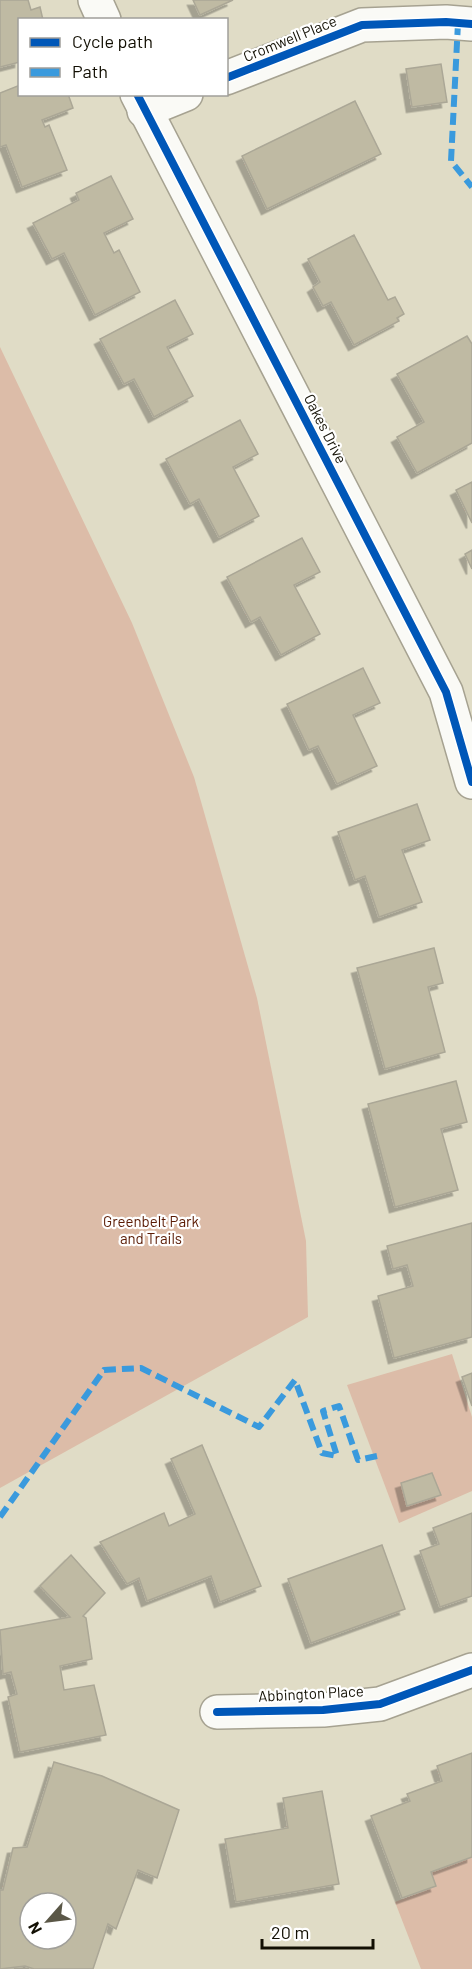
<svg xmlns="http://www.w3.org/2000/svg" width="472" height="1969" viewBox="0 0 472 1969" font-family="Barlow,sans-serif">
  <defs>
    <filter id="shadow"><feDropShadow dx="-5.5" dy="5.5" stdDeviation="0" flood-color="#0004"/></filter>
  </defs>
  <rect width="100%" height="100%" fill="#e0dcc6"/>
  <!-- green -->
  <g fill="#dcbca8">
    <path d="M0,347L132,623L194,777L257,998L306,1241L308,1317L0,1488Z"/>
    <path d="M452,1354L472,1417V1491L399,1523L347,1385Z"/>
    <path d="M472,1857V1969H421L395,1902L436,1886L431,1872Z"/>
  </g>
  <!-- building -->
  <g fill="#bfbaa3" stroke="#aba796" stroke-width="1.5" fill-rule="evenodd" filter="url(#shadow)">
    <path d="M0,0H28L31,10L40,7L43,20H20V62L0,67Z"/>
    <path d="M193,0H233L200,15Z"/>
    <path d="M441,64L447,102L412,107L406,69Z"/>
    <path d="M20,85V94H68L73,108L42,120L45,127L49,125L67,170L22,187L6,145L0,147V93Z"/>
    <path d="M355,101L381,154L267,209L242,156Z"/>
    <path d="M111,176L133,219L104,233L114,253L119,250L140,292L95,315L64,253L52,259L33,223L79,200L76,193Z"/>
    <path d="M354,235L388,300L395,297L404,314L397,318L399,321L354,345L331,302L323,306L313,287L320,282L308,259Z"/>
    <path d="M175,300L193,334L167,347L193,396L154,417L134,379L124,384L100,339Z"/>
    <path d="M467,336L472,344V443L417,473L397,437L424,422L397,374Z"/>
    <path d="M240,420L258,454L233,467L259,516L219,537L199,499L190,504L166,459Z"/>
    <path d="M472,482V523L456,490Z"/>
    <path d="M302,538L320,572L294,585L320,634L281,655L260,617L251,622L227,577Z"/>
    <path d="M472,550V569L465,554Z"/>
    <path d="M363,668L380,703L353,715L377,766L337,784L318,746L309,750L287,704Z"/>
    <path d="M417,804L430,840L402,850L422,902L379,917L365,876L355,880L338,832Z"/>
    <path d="M434,948L443,983L428,987L445,1052L385,1069L357,968Z"/>
    <path d="M456,1081L467,1122L441,1129L458,1190L395,1207L368,1104Z"/>
    <path d="M472,1223V1337L394,1358L378,1296L413,1286L407,1265L393,1269L387,1246Z"/>
    <path d="M472,1373V1406L462,1377Z"/>
    <path d="M202,1445L261,1586L220,1602L211,1576L147,1601L139,1578L127,1584L100,1542L164,1513L169,1526L195,1514L171,1459Z"/>
    <path d="M432,1473L441,1495L407,1506L401,1483Z"/>
    <path d="M472,1513V1596L440,1607L420,1551L439,1544L433,1528Z"/>
    <path d="M382,1545L405,1609L311,1643L288,1579Z"/>
    <path d="M71,1555L105,1593L83,1616L86,1618L92,1659L60,1666L64,1690L94,1685L106,1735L20,1752L8,1697L17,1694L11,1672L3,1674L0,1630L70,1617L40,1586Z"/>
    <path d="M472,1753V1857L431,1872L436,1886L402,1898L371,1816L410,1801L407,1794L442,1781L437,1766Z"/>
    <path d="M54,1762L102,1776L179,1810L157,1878L138,1870L116,1929L108,1924L93,1969H34L25,1966L0,1969V1890H3L13,1848L27,1847ZM30,1903H66V1939H30Z"/>
    <path d="M322,1791L339,1884L236,1902L225,1839L288,1828L283,1798Z"/>
  </g>
  <g fill="none" stroke-linecap="round" stroke-linejoin="round">
    <!-- street casing -->
    <g stroke="#a6a291" stroke-width="36">
      <g id="street">
        <path d="M95,0L104,20"/>
        <path d="M226,78L362,25L446,22L472,24"/>
        <path d="M137,94L446,692L472,782"/>
        <path d="M144,111L186,94"/>
        <path d="M217,1712L323,1710L380,1704L472,1670"/>
      </g>
    </g>
    <!-- street -->
    <use href="#street" stroke="#fafaf6" stroke-width="33"/>
    <!-- quiet -->
    <g stroke="#3a9add" stroke-width="6" stroke-dasharray="12 6" stroke-linecap="butt">
      <path d="M458,23L451,161L472,187"/>
      <path d="M0,1517L104,1370L141,1368L259,1427L295,1380L322,1453L337,1456L323,1411L339,1406L358,1460L377,1456"/>
    </g>
    <!-- cycleway casing -->
    <g stroke="#fff" stroke-width="11">
      <g id="cycleway">
        <path d="M226,78L362,25L446,22L472,24"/>
        <path d="M137,94L446,692L472,782"/>
        <path d="M217,1712L323,1710L380,1704L472,1670"/>
      </g>
    </g>
    <!-- cycleway -->
    <use href="#cycleway" stroke="#0057b8" stroke-width="8"/>
  </g>
  <g text-anchor="middle" stroke-width="4.5" stroke-linejoin="round" paint-order="stroke">
    <!-- street labels -->
    <g font-size="15" fill="#120f03" stroke="#fff">
      <text transform="translate(290 39) rotate(-22)" y="5">Cromwell Place</text>
      <text transform="translate(325 429) rotate(63)" y="5">Oakes Drive</text>
      <text transform="translate(311 1694) rotate(-3)" y="5">Abbington Place</text>
    </g>
    <!-- park labels -->
    <g font-size="15" fill="#5a1a03" stroke="#fff">
      <text x="151" y="1227">Greenbelt Park<tspan x="151" dy="17">and Trails</tspan></text>
    </g>
  </g>
  <!-- legend -->
  <rect x="18" y="18" width="210" height="78" fill="#ffffff" stroke="#a09f9a" stroke-width="1.5"/>
  <rect x="30" y="38" width="30" height="9" fill="#0057b8" stroke="#a09f9a" stroke-width="1.5"/>
  <text x="72" y="48" font-size="18" fill="#120f03">Cycle path</text>
  <rect x="30" y="68" width="30" height="9" fill="#3a9add" stroke="#a09f9a" stroke-width="1.5"/>
  <text x="72" y="78" font-size="18" fill="#120f03">Path</text>
  <!-- north arrow -->
  <g transform="translate(48 1921) rotate(242)"><circle r="28" fill="#ffffff" stroke="#a09f9a" stroke-width="1.5"/>
  <path d="M0-4.5L10 22L0 15L-10 22Z" fill="#5a5747"/>
  <text y="-9" font-size="16" font-weight="bold" text-anchor="middle" fill="#120f03">N</text>
  </g>
  <!-- scale -->
  <path d="M262 1939v9h111v-9" fill="none" stroke="#120f03" stroke-width="3"/>
  <text x="271" y="1939" font-size="18" fill="#120f03" stroke="#ffffff" stroke-width="4.5" paint-order="stroke">20 m</text>
</svg>
